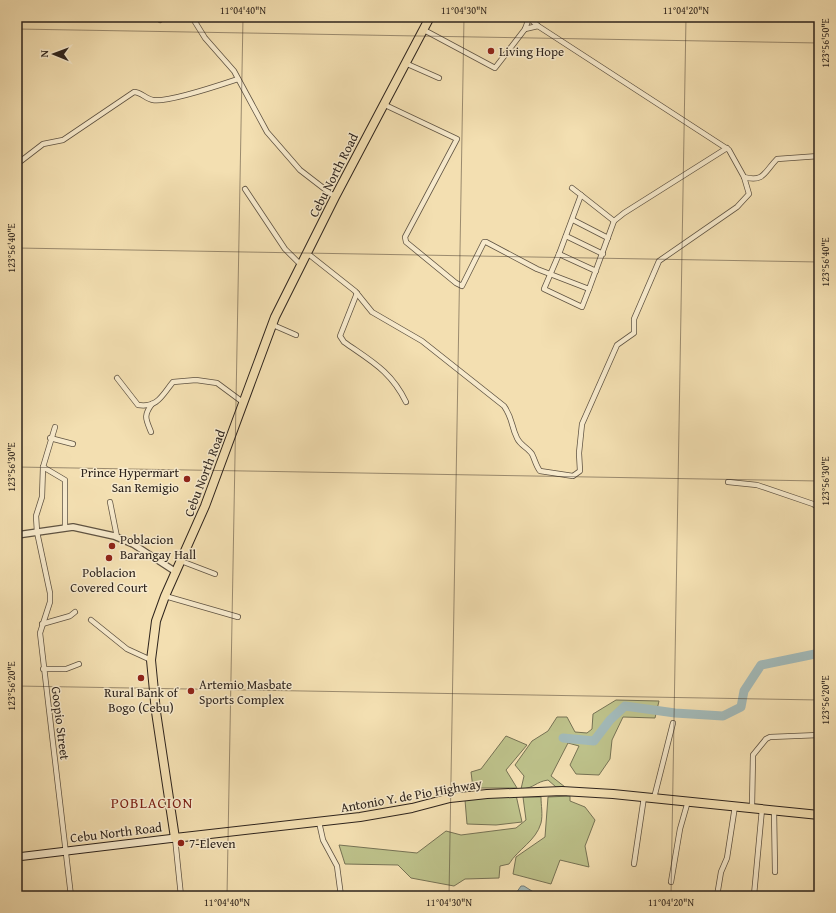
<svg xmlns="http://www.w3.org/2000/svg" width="836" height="913" viewBox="0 0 836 913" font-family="'Gentium Book Plus',serif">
  <rect width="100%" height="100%" fill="#f3dfb1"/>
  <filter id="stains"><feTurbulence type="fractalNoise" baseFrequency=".005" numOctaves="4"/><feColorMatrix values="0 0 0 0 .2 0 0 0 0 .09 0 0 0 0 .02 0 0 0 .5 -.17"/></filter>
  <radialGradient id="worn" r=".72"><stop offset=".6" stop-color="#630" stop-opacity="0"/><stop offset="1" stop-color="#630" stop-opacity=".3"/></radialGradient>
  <!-- green -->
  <g fill="#bdc18a" stroke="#767254">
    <path d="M616,700L659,701L655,718L623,717L612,740L610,759L599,775L576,774L570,765L579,746L568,743L551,776L565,787H556L548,780C535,782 535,788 521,789L524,776L515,765L532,741L548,731L557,717H567L575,732L587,733L592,729L593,714Z"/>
    <path d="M506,736L527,745L506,770L517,788H473L471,772L481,769Z"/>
    <path d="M516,795L522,822L496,825L467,824L465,800Z"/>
    <path d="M570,796V801L585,807L595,820L585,846L589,867L560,860L551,884L513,874L516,857L545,837L548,797Z"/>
    <path d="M523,797H541C541,805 543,815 541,823C536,841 518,849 509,864L500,866L499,878L465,879L454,886L411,878L398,865L345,864L339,845L417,853L446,831L461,835L516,828L526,820Z"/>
  </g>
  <!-- water -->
  <path fill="#a2b9b8" stroke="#747d7a" d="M521,886H524L535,893L563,896H514Z"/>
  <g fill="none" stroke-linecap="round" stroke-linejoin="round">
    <!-- river -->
    <path stroke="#a2b9b8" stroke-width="9" d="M563,738L594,741L610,720L625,706L675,713L723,716L741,707L744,691L761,665L815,654"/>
    <!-- minor casing -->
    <g stroke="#5f5342" stroke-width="6">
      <g id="minor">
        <path d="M192,17L205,38L234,71L267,132L300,170L335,197"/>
        <path d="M528,17L538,26L729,150L744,177C764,183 765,171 777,159L819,156"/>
        <path d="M160,20L162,17"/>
        <path d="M525,29L538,26"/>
        <path d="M424,30L495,68L525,29L529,18"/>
        <path d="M405,63L439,78"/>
        <path d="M383,104L457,139L405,237L406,242L456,283L462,286L484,242H486L537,269L589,289L614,221L624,213L727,148"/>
        <path d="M17,164L43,144L63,140L134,92C141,92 146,99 153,100C167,103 223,84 238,79"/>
        <path d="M572,188L581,195L559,254L544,289L582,307L589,289"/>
        <path d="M245,189L285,249L301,265"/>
        <path d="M581,195L614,221"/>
        <path d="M573,220L608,238"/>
        <path d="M566,236L603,254"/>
        <path d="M307,253L355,291L372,312L422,341L504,406C513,419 511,426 517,438C520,445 528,448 532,454C535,460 536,466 540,471L573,476L580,471L579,453L582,424L617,345L634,333V319L659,261L737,207L749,194L744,177"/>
        <path d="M559,254L596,271"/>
        <path d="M357,293L340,336L344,342C371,361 391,371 406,402"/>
        <path d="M273,325L296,335"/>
        <path d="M117,378L138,405C158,408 162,395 173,382L196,380L217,383L244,403"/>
        <path d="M55,427L43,467L42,497L36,516L37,532L50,593V602L40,633L71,896"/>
        <path d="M151,432C146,419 143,416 152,404"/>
        <path d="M50,438L73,444"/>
        <path d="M43,467L65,480V528"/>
        <path d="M728,482L757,485L813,504L819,508"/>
        <path d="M110,502L117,537"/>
        <path d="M181,561L215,574"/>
        <path d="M165,596L238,617"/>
        <path d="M91,620L127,649L151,660"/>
        <path d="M42,624L70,616L75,612"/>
        <path d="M43,669H66L79,664"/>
        <path d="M654,798L673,723"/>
        <path d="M752,807L753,755L766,739L770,737L819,735"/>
        <path d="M774,810L775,872"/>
        <path d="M319,822L323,840L337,866L341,896"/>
        <path d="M175,838L181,896"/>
        <path d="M634,864L644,797"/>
        <path d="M671,882L680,829L688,801"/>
        <path d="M741,894L754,895L762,809"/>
        <path d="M717,896L721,872L727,858L735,806"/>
      </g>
    </g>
    <!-- tertiary casing -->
    <g stroke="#5f5342" stroke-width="8">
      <path id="tertiary" d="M17,535L73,527L114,536L133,544L176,572"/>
    </g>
    <!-- secondary casing -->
    <g stroke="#2e241d" stroke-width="9">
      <path id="secondary" d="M17,857L175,838"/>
    </g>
    <!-- trunk casing -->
    <g stroke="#2e241d" stroke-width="10">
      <path id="trunk" d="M430,17L335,197L275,317L205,506L165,596L156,621L151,660L156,712L175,838L360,817L412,808L450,798L487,794L562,791L613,794L819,815"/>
    </g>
    <!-- minor -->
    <use href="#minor" stroke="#f7eacc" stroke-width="4.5"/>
    <!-- tertiary -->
    <use href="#tertiary" stroke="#f7eacc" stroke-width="5.5"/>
    <!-- secondary -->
    <use href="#secondary" stroke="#f7eacc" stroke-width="7"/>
    <!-- trunk -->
    <use href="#trunk" stroke="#f3dfb1" stroke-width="8"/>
  </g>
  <!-- ticks -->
  <path fill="none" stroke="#2e241d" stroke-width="1" stroke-opacity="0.45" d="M17,29L819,43M17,239L21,17M17,248L819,262M17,467L819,481M17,686L819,700M227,896L243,17M449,896L464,17M671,896L686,17"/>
  <!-- markers -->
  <g fill="#8f2418" stroke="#f7eacc" stroke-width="1.5">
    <circle cx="491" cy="51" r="4"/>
    <circle cx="187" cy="479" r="4"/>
    <circle cx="112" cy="546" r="4"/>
    <circle cx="109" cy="558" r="4"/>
    <circle cx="141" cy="678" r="4"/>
    <circle cx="191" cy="691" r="4"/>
    <circle cx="181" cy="843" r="4"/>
  </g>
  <g text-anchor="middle" stroke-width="3" stroke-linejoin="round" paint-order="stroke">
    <!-- poi labels -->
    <g font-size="13" fill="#2e241d" stroke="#f7eacc" text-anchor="start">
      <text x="499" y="56">Living Hope</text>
      <text x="179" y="477" text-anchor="end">Prince Hypermart<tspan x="179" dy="15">San Remigio</tspan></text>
      <text x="120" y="544">Poblacion<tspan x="120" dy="15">Barangay Hall</tspan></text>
      <text x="109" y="577" text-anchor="middle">Poblacion<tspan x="109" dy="15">Covered Court</tspan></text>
      <text x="199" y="689">Artemio Masbate<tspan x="199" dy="15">Sports Complex</tspan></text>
      <text x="141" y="697" text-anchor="middle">Rural Bank of<tspan x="141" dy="15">Bogo (Cebu)</tspan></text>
      <text x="189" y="848">7-Eleven</text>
    </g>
    <!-- street labels -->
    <g font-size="13" fill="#2e241d" stroke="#f7eacc">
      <text transform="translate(333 175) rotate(-63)" y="5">Cebu North Road</text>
      <text transform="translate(204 473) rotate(-69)" y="5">Cebu North Road</text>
      <text transform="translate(61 723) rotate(83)" y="5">Goopio Street</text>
      <text transform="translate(411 795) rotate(-10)" y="5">Antonio Y. de Pio Highway</text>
      <text transform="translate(116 832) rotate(-7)" y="5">Cebu North Road</text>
    </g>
    <!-- quarter labels -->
    <g font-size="15" letter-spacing="1" fill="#7a1f14" stroke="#f7eacc">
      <text x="152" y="808">POBLACION</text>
    </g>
  </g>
  <!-- margin -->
  <rect width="836" height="913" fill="none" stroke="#f3dfb1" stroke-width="44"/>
  <!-- north arrow -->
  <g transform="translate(54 54) rotate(271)" stroke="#f7eacc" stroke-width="3" paint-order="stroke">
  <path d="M0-3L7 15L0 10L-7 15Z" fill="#2e241d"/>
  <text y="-6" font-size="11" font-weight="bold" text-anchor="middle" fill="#2e241d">N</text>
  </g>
  <rect x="22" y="22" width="792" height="869" fill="none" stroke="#2e241d" stroke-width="1.5"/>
  <g font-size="10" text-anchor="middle" fill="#2e241d">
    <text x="243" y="14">11°04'40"N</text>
    <text x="464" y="14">11°04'30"N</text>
    <text x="686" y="14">11°04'20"N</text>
    <text transform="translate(825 43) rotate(-90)" y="4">123°56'50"E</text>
    <text transform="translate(11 248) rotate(-90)" y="4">123°56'40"E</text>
    <text transform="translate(825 262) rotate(-90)" y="4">123°56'40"E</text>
    <text transform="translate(11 467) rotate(-90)" y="4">123°56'30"E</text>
    <text transform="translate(825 481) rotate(-90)" y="4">123°56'30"E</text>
    <text transform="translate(11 686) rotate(-90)" y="4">123°56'20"E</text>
    <text transform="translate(825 700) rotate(-90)" y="4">123°56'20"E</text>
    <text x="227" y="906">11°04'40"N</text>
    <text x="449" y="906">11°04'30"N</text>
    <text x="671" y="906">11°04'20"N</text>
  </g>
  <rect width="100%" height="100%" filter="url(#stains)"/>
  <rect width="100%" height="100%" fill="url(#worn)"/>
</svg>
